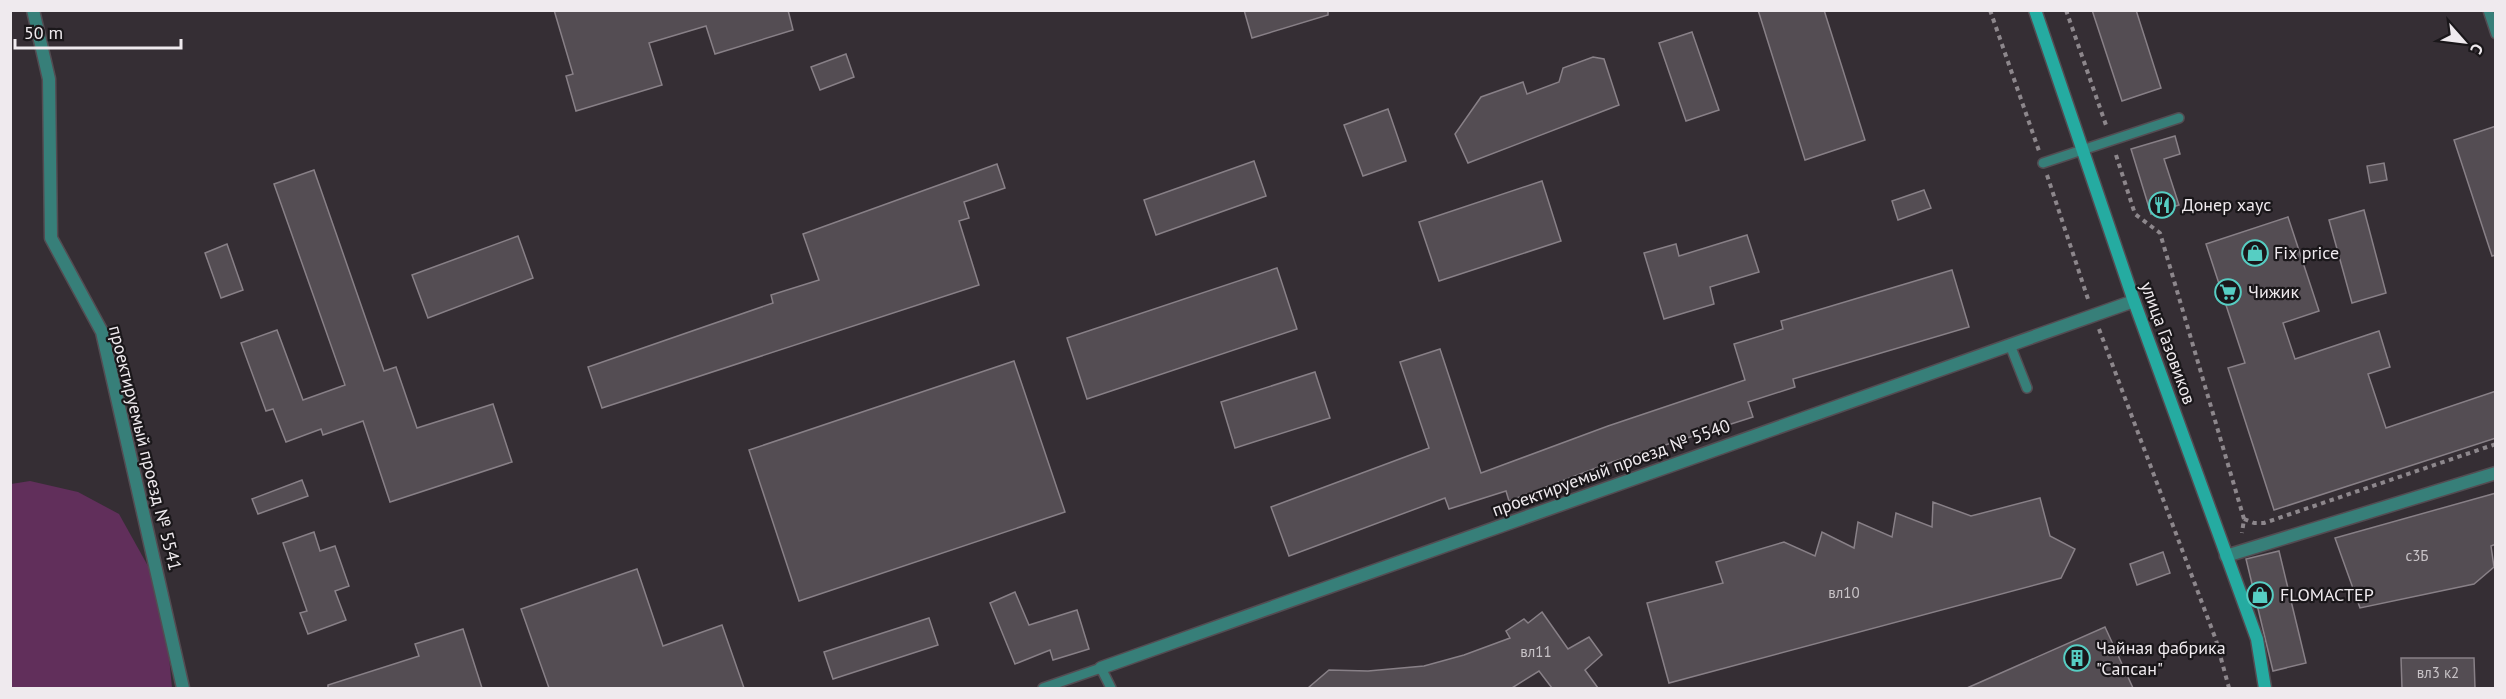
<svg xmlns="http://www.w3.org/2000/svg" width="2506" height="699" viewBox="0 0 2506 699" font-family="'PT Sans',sans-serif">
  <rect width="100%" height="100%" fill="#352e34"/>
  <!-- green -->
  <path fill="#612f5b" d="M30,481L78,492L119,514L163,593L172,688H11V484Z"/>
  <!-- building -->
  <g fill="#544d53" stroke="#888087" stroke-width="1.5">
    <path d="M554,10H788L793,30L715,54L706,26L649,43L662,85L576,111L566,76L573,74Z"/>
    <path d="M1244,10H1328V15L1252,38Z"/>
    <path d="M1758,10H1824L1865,140L1805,160Z"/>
    <path d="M2092,10H2136L2161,88L2122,101Z"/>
    <path d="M1692,32L1719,110L1686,121L1659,43Z"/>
    <path d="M846,54L854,77L820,90L811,67Z"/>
    <path d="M1593,57L1604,59L1619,105L1468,163L1455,134L1481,97L1523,82L1527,94L1559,82L1563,68Z"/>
    <path d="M1388,109L1406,161L1363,176L1344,125Z"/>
    <path d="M2496,126V255L2492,256L2454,140Z"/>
    <path d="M2175,136L2180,154L2164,159L2179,205L2151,214L2131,149Z"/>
    <path d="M1254,161L1266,196L1156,235L1144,200Z"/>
    <path d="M2384,163L2387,180L2370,183L2367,166Z"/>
    <path d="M997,164L1005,188L964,202L969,218L959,221L979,285L602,408L588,367L773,303L771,295L819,280L803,234Z"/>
    <path d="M314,170L384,371L396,367L417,428L493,404L512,462L390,502L363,421L323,435L321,429L286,442L273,409L266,411L241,343L277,330L303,400L345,385L274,184Z"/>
    <path d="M1542,181L1561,241L1439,281L1419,222Z"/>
    <path d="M1924,190L1931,208L1898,220L1892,201Z"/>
    <path d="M2364,210L2386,293L2352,303L2329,220Z"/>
    <path d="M2288,217L2319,311L2283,323L2295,359L2379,331L2390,367L2368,374L2386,428L2496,391V438L2274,510L2228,368L2245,363L2206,244Z"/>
    <path d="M1747,235L1759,272L1710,287L1714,304L1664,319L1644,253L1676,244L1679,256Z"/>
    <path d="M518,236L533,278L428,318L412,275Z"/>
    <path d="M227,244L243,290L221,298L205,253Z"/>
    <path d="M1277,268L1297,329L1087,399L1067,338Z"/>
    <path d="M1952,270L1969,327L1793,379L1795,387L1748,402L1753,417L1612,462L1509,501L1506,491L1449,509L1445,498L1289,556L1271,507L1429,448L1400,362L1440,349L1481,473L1608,426L1745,380L1734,344L1783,329L1781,321Z"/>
    <path d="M1014,361L1065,512L799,601L749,450Z"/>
    <path d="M1315,372L1330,418L1235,448L1221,402Z"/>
    <path d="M302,480L308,496L258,514L252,499Z"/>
    <path d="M2496,493V544L2491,546L2494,567L2474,584L2360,608L2335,538Z"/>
    <path d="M2040,498L2050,536L2075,549L2061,578L1669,683L1647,603L1723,583L1716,562L1784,542L1815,556L1822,532L1854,548L1858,522L1892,537L1896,513L1932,527L1933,502L1971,516Z"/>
    <path d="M314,532L320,551L335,546L349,586L335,591L346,620L308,634L300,613L307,611L283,543Z"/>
    <path d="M2279,551L2306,663L2273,671L2246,559Z"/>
    <path d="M2163,552L2170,573L2137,585L2130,564Z"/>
    <path d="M637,569L663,646L722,625L744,688H549L521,609Z"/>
    <path d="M1015,592L1029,625L1077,610L1089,649L1053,660L1050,650L1015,664L990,603Z"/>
    <path d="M1542,612L1568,649L1589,637L1602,655L1585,670L1598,688H1552L1539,671L1512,688H1308L1329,670L1368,671L1424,666L1464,655L1510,638L1506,631L1524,619L1528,623Z"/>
    <path d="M929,618L938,645L833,679L824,652Z"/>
    <path d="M2105,627L2133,688H1967Z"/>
    <path d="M463,629L482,688H328V685L419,656L415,644Z"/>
    <path d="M2401,658H2474L2475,688H2402Z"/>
  </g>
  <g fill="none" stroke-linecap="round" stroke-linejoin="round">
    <!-- lane casing -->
    <g stroke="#534c52" stroke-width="12">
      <g id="lane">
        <path d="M2488,10L2496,34"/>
        <path d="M2043,163L2179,118"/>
        <path d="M2010,345L2027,388"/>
        <path d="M1043,688L1101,668L1111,688"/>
      </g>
    </g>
    <!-- street casing -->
    <g stroke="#534c52" stroke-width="15">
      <g id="street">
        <path d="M33,10L49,79L51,238L102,332L183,688"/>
        <path d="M2226,556L2496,473"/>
        <path d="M1101,668L2134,301"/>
      </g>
    </g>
    <!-- secondary casing -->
    <g stroke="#534c52" stroke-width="15">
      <path id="secondary" d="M2035,10L2134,301L2257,639L2265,688"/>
    </g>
    <!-- path -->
    <g stroke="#8d878c" stroke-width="4" stroke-dasharray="4.5 4.5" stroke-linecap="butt">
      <path d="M1990,10L2039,151"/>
      <path d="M2066,10L2107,128"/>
      <path d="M2116,155L2135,214L2160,233L2244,519L2242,533"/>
      <path d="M2047,175L2089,302"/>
      <path d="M2099,329L2216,640L2229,688"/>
      <path d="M2244,519L2254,523H2264L2496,444"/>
    </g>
    <!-- lane -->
    <use href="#lane" stroke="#377f79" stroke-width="9"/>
    <!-- street -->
    <use href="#street" stroke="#377f79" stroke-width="12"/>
    <!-- secondary -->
    <use href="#secondary" stroke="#25aba1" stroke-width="12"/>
  </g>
  <!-- icons -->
  <defs>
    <g id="restaurant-ring" transform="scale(1.35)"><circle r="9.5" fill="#1a171a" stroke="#56cec3" stroke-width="1.5"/><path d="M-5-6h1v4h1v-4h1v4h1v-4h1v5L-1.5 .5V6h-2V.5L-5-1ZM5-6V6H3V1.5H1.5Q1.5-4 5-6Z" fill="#56cec3"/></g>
    <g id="shop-ring" transform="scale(1.35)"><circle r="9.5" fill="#1a171a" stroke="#56cec3" stroke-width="1.5"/><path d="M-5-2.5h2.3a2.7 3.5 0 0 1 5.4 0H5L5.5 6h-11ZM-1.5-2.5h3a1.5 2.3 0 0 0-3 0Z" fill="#56cec3"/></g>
    <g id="supermarket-ring" transform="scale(1.35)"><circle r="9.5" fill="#1a171a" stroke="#56cec3" stroke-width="1.5"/><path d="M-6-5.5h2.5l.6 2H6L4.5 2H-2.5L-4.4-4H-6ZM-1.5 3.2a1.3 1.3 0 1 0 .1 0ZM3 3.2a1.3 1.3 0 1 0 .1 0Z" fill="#56cec3"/></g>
    <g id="building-ring" transform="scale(1.35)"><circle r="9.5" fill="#1a171a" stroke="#56cec3" stroke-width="1.5"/><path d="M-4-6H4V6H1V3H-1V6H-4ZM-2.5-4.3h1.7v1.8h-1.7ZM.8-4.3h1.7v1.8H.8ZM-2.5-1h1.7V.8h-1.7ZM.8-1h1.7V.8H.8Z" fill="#56cec3"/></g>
  </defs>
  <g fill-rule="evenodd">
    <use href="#restaurant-ring" x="2162" y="205"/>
    <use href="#shop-ring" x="2255" y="253"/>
    <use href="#supermarket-ring" x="2228" y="292"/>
    <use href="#shop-ring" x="2260" y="595"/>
    <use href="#building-ring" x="2077" y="658"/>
  </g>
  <g text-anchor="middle" stroke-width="4.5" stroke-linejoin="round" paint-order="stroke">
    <!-- number labels -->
    <g font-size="15" fill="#c8c3c7">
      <text x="2417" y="561">с3Б</text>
      <text x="1844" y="598">вл10</text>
      <text x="1536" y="657">вл11</text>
      <text x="2438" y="678">вл3 к2</text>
    </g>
    <!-- poi labels -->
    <g font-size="18" fill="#efeaee" stroke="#1a171a" text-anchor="start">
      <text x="2182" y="211">Донер хаус</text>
      <text x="2274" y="259">Fix price</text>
      <text x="2248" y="298">Чижик</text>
      <text x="2280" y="601">FLOМАСТЕР</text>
      <text x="2096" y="654">Чайная фабрика<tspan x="2096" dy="21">"Сапсан"</tspan></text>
    </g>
    <!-- street labels -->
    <g font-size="18" fill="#efeaee" stroke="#1a171a">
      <text transform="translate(2168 343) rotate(70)" y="6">улица Газовиков</text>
      <text transform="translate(145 448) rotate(76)" y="6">проектируемый проезд № 5541</text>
      <text transform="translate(1611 468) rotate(-20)" y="6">проектируемый проезд № 5540</text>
    </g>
  </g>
  <!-- border -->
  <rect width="2506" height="699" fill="none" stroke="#efeaee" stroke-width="24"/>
  <!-- north arrow -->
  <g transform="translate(2464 42) rotate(118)" stroke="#1a171a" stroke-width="4.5" paint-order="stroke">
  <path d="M0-4.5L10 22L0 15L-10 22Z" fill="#efeaee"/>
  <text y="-9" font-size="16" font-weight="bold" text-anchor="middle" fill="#efeaee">С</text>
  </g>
  <!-- scale -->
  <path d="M15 39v9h166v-9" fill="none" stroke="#efeaee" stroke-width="3"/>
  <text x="24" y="39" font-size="18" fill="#efeaee" stroke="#1a171a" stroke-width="4.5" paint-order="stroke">50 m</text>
</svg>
